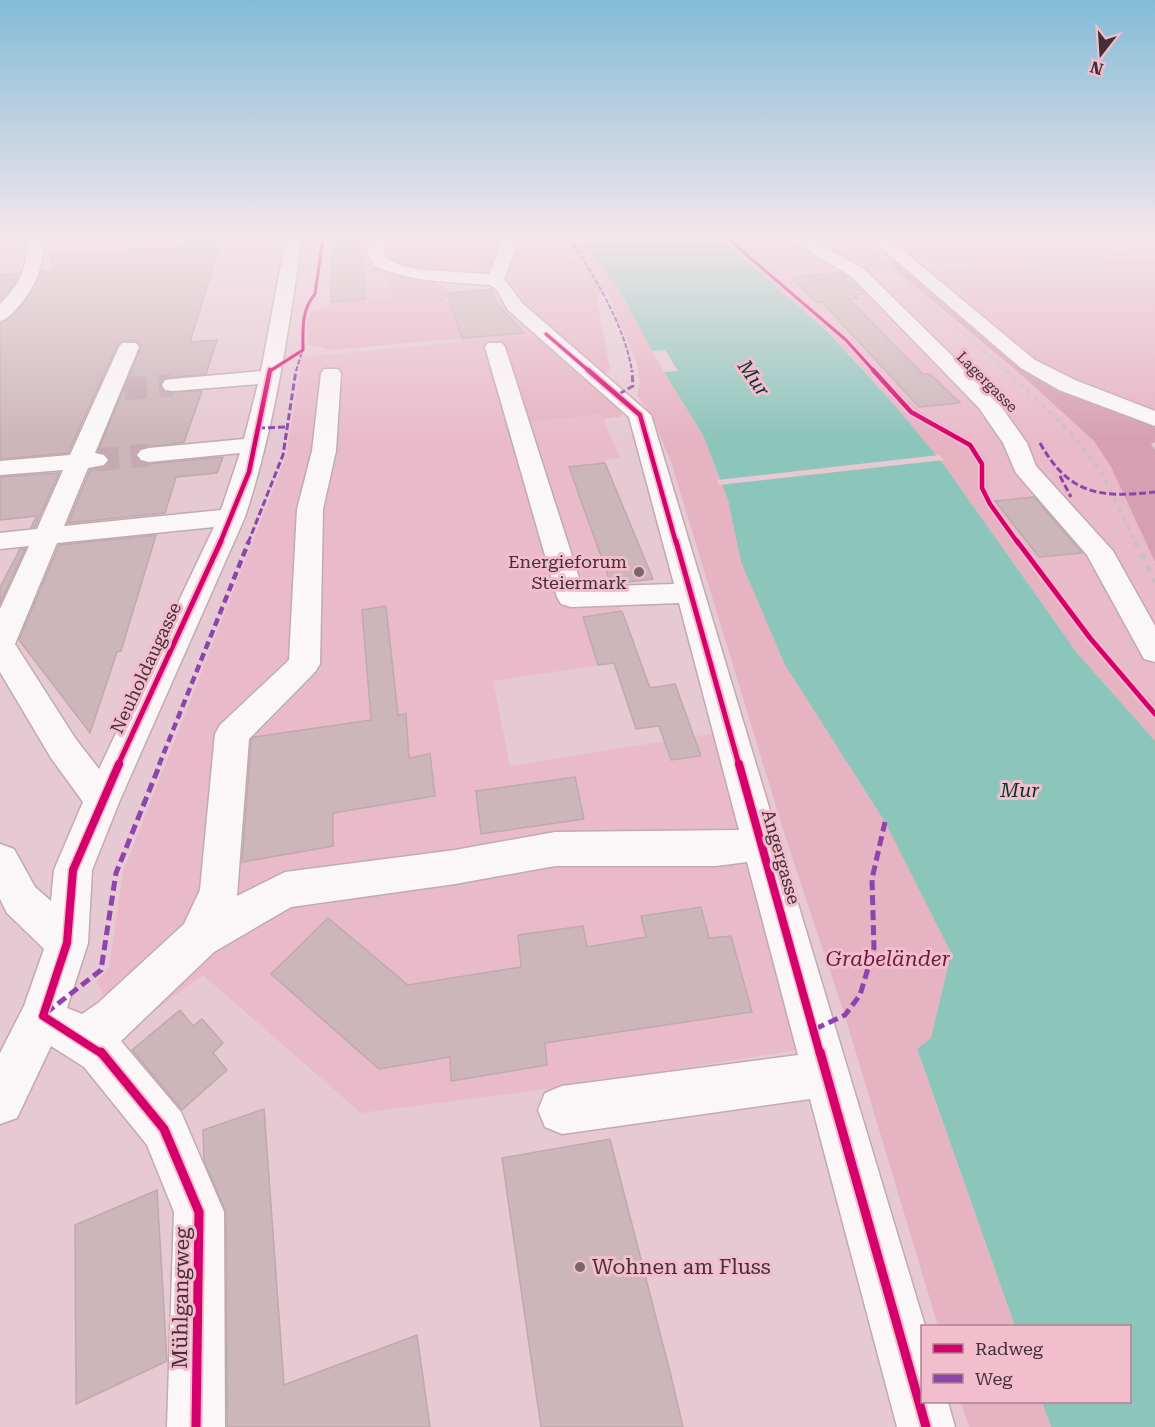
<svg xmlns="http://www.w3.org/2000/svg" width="1155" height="1427" viewBox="0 0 1155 1427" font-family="'Roboto Serif',serif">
  <rect width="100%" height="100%" fill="#e6c9d2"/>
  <!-- built -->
  <g fill="#e9bbca">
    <path d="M332,238H581L621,293L513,301L543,331L535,336L500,339L601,414L620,458L604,460L653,579L612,585L639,659L493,681L510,766L723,732L797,1050L569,1086L361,1113L203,975L125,1032L114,1019L97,981L109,968L123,872L286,457L302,357L461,342L459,331L495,301L491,289L484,283L422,279L394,300L364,303Z"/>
    <path d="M732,238H861L880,258L1016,370L1094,441L1111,467L1155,562V702L1118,668L991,499L986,459L971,440L921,412L791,288Z"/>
  </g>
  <!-- green -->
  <g fill="#e6b3c3">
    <path d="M383,238H493L495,246H501L495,271L486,276L406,269L383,257Z"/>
    <path d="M566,238H581L621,293L664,372L703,435L728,500L741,562L785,665L885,822L951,953L931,1038L917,1050L1015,1326H938L845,1016L786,839L671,462L651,414L637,395C648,361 615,328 610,294L596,295L610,369L605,374L520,305L504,278L508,256C523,251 544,243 560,251C566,254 571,258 577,261Z"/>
    <path d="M720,238H732L791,288L921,412L971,440L986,459L991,499L1118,668L1155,702V741L1077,653L944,465L897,408L829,332Z"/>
    <path d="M878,238H1100L1125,256L969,266L905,254Z"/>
    <path d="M1155,258V417L1032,362L925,274L950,270Z"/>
    <path d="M397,275L435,281L451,293L453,295L445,297L446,302H451L463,330L459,331L461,338L330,350L308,344L307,320L311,312L331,305V302L365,299V303L394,300L389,283L391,277Z"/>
    <path d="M535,336L616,405L623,416L603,419L600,414L526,422L500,339Z"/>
    <path d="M961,1402H1042L1051,1427H969Z"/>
  </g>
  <!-- forest -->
  <path fill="#d6a0b2" d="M898,261L1018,361L1155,423V442L1151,444L1155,450V562L1111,467L1094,441L1016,370L888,264Z"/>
  <!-- water -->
  <path fill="#8cc5ba" d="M581,238H720L829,333L897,408L944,465L1077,653L1155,741V1427H1051L1042,1402H1130V1326H1015L917,1049L931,1038L951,953L885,822L785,665L741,562L728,500L703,435L664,372L678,371L665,350L652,351L621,293Z"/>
  <!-- pier -->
  <path fill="#e6c9d2" d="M939,455L944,460L719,485L717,480Z"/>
  <!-- building -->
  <g fill="#cdb6ba" stroke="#bfa9ad" stroke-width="1.5">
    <path d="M188,238H222L190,342L217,340L206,374L165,378L160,384L165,392L202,391L184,442L140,448L135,455L140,462L149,464L223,457L217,473L176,477L165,513L68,523L90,470L104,467L110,461L106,454L98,451L141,346L136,341H122L117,346L68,453L0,459V323L11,317L26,300L41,271L54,270L50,254L184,247Z"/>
    <path d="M332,238H361L365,299L331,302Z"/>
    <path d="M20,273L12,287L0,301V275Z"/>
    <path d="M841,273L865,294L854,295L858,299H849L923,374H930L960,403L919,407L822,302H815L792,277Z"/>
    <path d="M491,289L496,302L524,333L462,338L448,296L453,295L451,293Z"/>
    <path d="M605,463L653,579L611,584L569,467Z"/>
    <path d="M59,473L35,527H31L37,516L0,520V477Z"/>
    <path d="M1034,497L1082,553L1039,557L995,501Z"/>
    <path d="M156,535L121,651L117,652L90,733L19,640L59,545Z"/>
    <path d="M20,549H25L0,604V587Z"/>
    <path d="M386,606L398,715L406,714L409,758L430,754L435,796L333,813V846L242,862L251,740L254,737L371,720L362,610Z"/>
    <path d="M622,611L650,688L675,684L701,756L671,760L659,726L636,729L614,663L598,665L583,617Z"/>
    <path d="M575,777L584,819L481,834L476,791Z"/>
    <path d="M701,907L709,938L731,936L752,1012L545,1043L547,1065L451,1081L450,1057L379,1069L271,974L328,918L408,985L521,967L518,935L583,926L587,947L646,937L641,916Z"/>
    <path d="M180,1010L193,1026L202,1019L223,1043L213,1053L227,1070L182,1110L132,1050Z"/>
    <path d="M264,1109L284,1385L417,1335L430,1427H227L226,1212L204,1161L203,1130Z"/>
    <path d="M610,1139L671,1376L683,1427H541L502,1158Z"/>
    <path d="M157,1190L167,1361L76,1404L75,1225Z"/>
  </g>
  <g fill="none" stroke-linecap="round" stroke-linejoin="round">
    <!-- minor-tunnel -->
    <g stroke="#c6aab3" stroke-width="23" stroke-dasharray="23 12" stroke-linecap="butt">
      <path d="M124,389L173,385"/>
      <path d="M96,460L149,455"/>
    </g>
    <!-- minor casing -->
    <g stroke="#c1aab1" stroke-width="3">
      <g id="minor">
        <path d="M28,238H44C43,267 37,285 18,307C12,313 8,319 0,321V304C22,282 26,269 28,238Z"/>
        <path d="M286,238H302C288,333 275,426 245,517L120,800L92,870L88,943L67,1008L82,1014L98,1003L184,924L200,890L215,734L220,725L289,660L297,509L312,451L321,373L324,369H338L341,373L336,451L323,509L320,664L315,672L249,739L237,896L285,872L455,850L555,832L739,830L679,603L571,607L561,604L557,597L485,347L488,343H502L505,347L582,587L674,584L629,417L508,310L497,290L490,285C451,282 411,282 374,266L367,250L370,238H386L383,250L387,259L403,266L424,270L489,274L499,250V238H515V250L504,279L522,303L651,415L925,1326H922V1402H948L955,1427H897L810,1099L562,1134L545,1127L538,1110L545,1093L562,1086L798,1055L747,862L716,866H555L455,884L291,907L214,952L121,1041L181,1112L224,1212L225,1427H167L174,1212L147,1145L84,1067L51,1046L17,1118L0,1124V1053L24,1006L44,949L7,913L0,899V844L14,849L35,887L51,901L54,870L83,802L51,758L0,672V609L29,546L0,549V533L37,529L63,470L0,475V461L70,455L119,347L122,343H136L139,347L95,453L104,455L108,460L104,465L88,468L64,526L221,510L240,453L149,462L141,460L137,455L141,450L149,448L244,439L258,384L173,391L165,390L162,385L165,380L173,379L261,371ZM214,527L99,769L75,738L15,644L57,543Z"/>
        <path d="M787,238H808L864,269L995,398L1027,443L1036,466L1113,551L1155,626V662L1144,659L1087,555L1016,473L1003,443L979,408L852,277Z"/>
        <path d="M870,238H888L1035,360L1075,380L1155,411V426L1059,390L1021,368Z"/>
      </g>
    </g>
    <!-- minor -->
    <use href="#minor" fill="#fbf7f8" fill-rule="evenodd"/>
    <!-- rail-far2 -->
    <g stroke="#c8c0c3" stroke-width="2" stroke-dasharray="4.5 4.5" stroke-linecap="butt">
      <path d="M833,238L863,249"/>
      <path d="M854,238L1007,371"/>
    </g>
    <!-- rail-far1 -->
    <path stroke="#c8c0c3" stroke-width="3" stroke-dasharray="5 5" stroke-linecap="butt" d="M1005,370L1069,431L1100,470L1136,543"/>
    <!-- rail -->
    <path stroke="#c8c0c3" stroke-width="4.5" stroke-dasharray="7 7" stroke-linecap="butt" d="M1135,541L1155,582"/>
    <!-- quiet-far3 -->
    <g stroke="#8e44ad" stroke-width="2" stroke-dasharray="5 2" stroke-linecap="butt">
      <path d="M570,238C595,279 624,323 632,371"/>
      <path d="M296,371L302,352"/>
    </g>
    <!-- quiet-far2 -->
    <g stroke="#8e44ad" stroke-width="3" stroke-dasharray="7 3" stroke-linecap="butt">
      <path d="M619,394L633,386L632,370"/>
      <path d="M258,428L287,427"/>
      <path d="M1040,443C1069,495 1100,498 1155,492"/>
      <path d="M1060,476L1071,497"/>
      <path d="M248,543L283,455L296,370"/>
    </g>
    <!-- quiet-far1 -->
    <path stroke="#8e44ad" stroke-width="4.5" stroke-dasharray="8 4.5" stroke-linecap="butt" d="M159,765L249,541"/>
    <!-- quiet -->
    <g stroke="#8e44ad" stroke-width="5" stroke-dasharray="10 5" stroke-linecap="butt">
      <path d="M46,1013L101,970L116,873L160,764"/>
      <path d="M815,1029L845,1015L860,995L874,948L872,879L885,822"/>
    </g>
    <!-- cycleway-far4 casing -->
    <g stroke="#f2bdcd" stroke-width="5">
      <g id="cycleway-far4">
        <path d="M727,238L846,340L874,371"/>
        <path d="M546,334L589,371"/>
        <path d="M270,371L303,350C303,330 301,310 315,294L323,238"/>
      </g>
    </g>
    <!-- cycleway-far3 casing -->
    <g stroke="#f2bdcd" stroke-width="8">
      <g id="cycleway-far3">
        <path d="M588,370L640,415L676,543"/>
        <path d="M873,370L911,412L970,445L982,464V488L990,504L1018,543"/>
        <path d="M220,543L249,472L270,370"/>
      </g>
    </g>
    <!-- cycleway-far2 casing -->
    <g stroke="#f2bdcd" stroke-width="9">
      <g id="cycleway-far2">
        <path d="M676,541L739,765"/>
        <path d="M1017,541L1090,638L1155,714"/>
        <path d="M118,765L221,541"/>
      </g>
    </g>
    <!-- cycleway-far1 casing -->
    <g stroke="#f2bdcd" stroke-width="11">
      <g id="cycleway-far1">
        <path d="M739,764L820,1054"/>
        <path d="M102,1054L43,1016L67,943L73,870L119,764"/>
      </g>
    </g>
    <!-- cycleway casing -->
    <g stroke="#f2bdcd" stroke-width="13">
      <g id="cycleway">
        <path d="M101,1052L164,1129L199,1212L196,1427"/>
        <path d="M820,1052L926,1427"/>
      </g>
    </g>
    <!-- cycleway-far4 -->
    <use href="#cycleway-far4" stroke="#d6006c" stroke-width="3"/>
    <!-- cycleway-far3 -->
    <use href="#cycleway-far3" stroke="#d6006c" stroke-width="4.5"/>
    <!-- cycleway-far2 -->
    <use href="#cycleway-far2" stroke="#d6006c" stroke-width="5"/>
    <!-- cycleway-far1 -->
    <use href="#cycleway-far1" stroke="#d6006c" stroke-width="8"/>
    <!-- cycleway -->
    <use href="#cycleway" stroke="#d6006c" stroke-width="9"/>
  </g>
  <!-- sky -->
  <linearGradient id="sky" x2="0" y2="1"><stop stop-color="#83bbd6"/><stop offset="0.54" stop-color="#f4e7eb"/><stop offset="1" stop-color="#f4e7eb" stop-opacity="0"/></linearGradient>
  <rect width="1155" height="438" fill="url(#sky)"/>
  <!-- markers -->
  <g fill="#7d656d" stroke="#f2bdcd" stroke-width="2">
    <circle cx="639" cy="572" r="6"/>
    <circle cx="580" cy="1267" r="6"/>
  </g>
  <g text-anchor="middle" stroke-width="6" stroke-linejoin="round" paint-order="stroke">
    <!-- far-street labels -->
    <g font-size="15" fill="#442f36" stroke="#f2bdcd">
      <text transform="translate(987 382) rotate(45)" y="5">Lagergasse</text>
    </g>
    <!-- poi labels -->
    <g font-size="18" fill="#442f36" stroke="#f2bdcd" text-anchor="end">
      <text x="627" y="568">Energieforum<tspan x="627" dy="21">Steiermark</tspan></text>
    </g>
    <!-- street labels -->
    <g font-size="18" fill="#442f36" stroke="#f2bdcd">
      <text transform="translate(146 668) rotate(-65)" y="6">Neuholdaugasse</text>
      <text transform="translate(781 857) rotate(74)" y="6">Angergasse</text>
    </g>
    <!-- water labels -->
    <g font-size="20" font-style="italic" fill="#05342c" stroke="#f2bdcd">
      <text transform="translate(754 378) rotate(55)" y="7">Mur</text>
      <text x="1020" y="797">Mur</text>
    </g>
    <!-- near-park labels -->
    <g font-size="21" font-style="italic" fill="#711a40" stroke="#f2bdcd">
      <text x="888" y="966">Grabeländer</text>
    </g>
    <!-- near-poi labels -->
    <g font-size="21" fill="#442f36" stroke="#f2bdcd" text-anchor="start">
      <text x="592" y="1274">Wohnen am Fluss</text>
    </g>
    <!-- near-street labels -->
    <g font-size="21" fill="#442f36" stroke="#f2bdcd">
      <text transform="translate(181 1298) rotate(-89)" y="7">Mühlgangweg</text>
    </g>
  </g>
  <!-- legend -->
  <rect x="921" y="1325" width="210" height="78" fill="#f2bdcd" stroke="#ac8491" stroke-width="1.5"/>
  <rect x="933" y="1344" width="30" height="9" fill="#d6006c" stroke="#ac8491" stroke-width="1.5"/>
  <text x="975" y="1355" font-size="18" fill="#442f36">Radweg</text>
  <rect x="933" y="1374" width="30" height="9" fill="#8e44ad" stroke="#ac8491" stroke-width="1.5"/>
  <text x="975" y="1385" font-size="18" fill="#442f36">Weg</text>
  <!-- north arrow -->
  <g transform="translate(1101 54) rotate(197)" stroke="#f2bdcd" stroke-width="4.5" paint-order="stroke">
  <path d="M0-4.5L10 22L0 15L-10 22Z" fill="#442f36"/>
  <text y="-9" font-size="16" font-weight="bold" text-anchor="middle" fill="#442f36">N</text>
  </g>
</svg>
